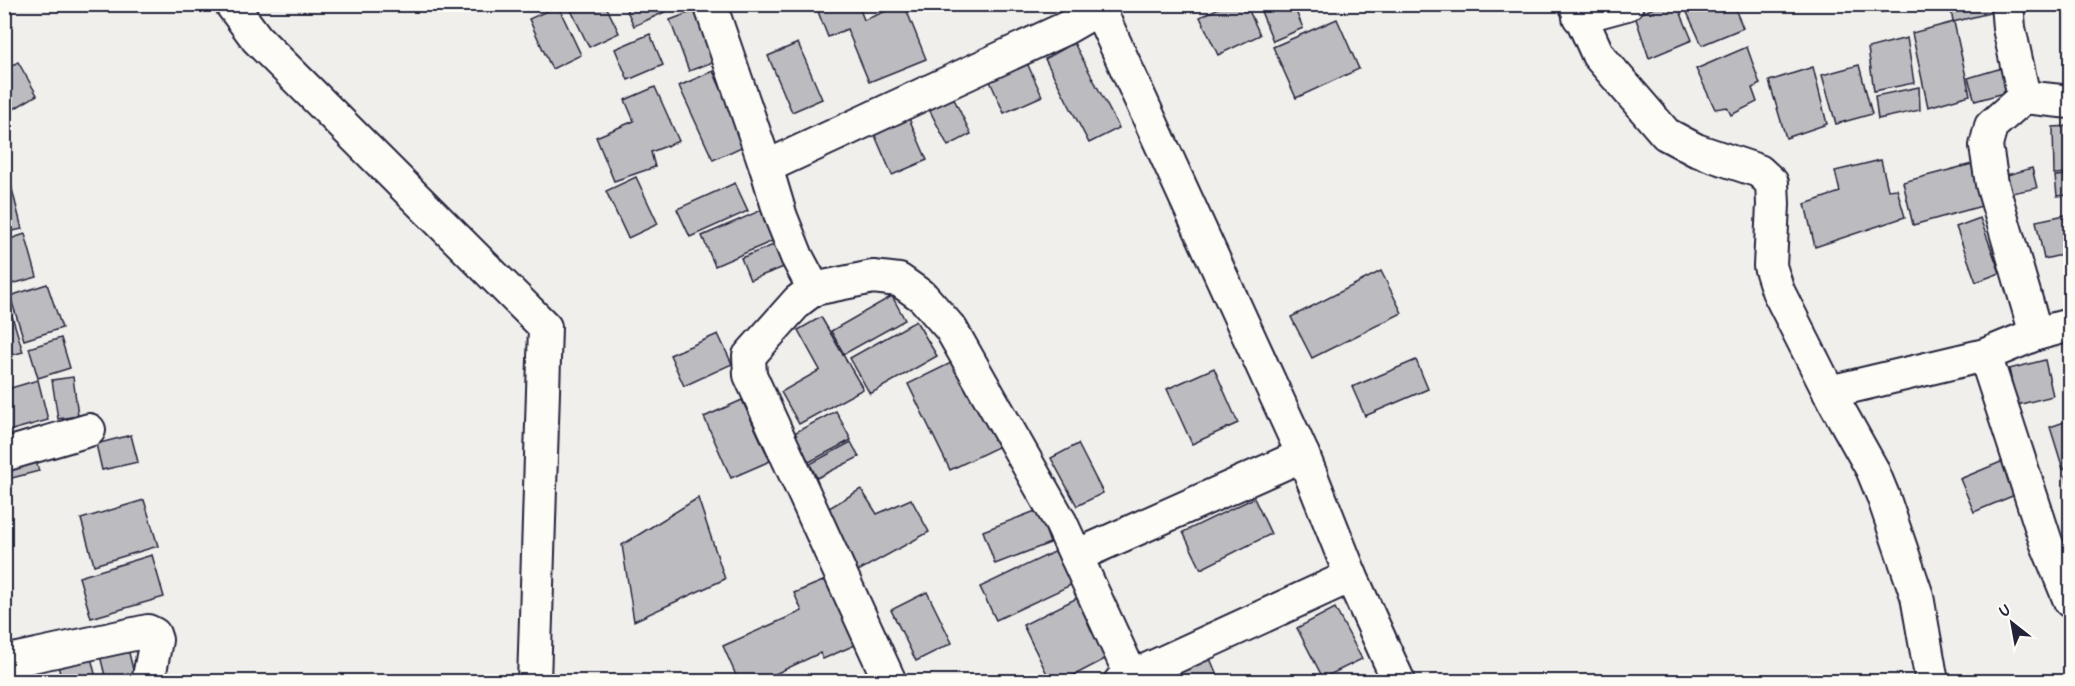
<svg xmlns="http://www.w3.org/2000/svg" width="2075" height="686" viewBox="0 0 2075 686" font-family="'Patrick Hand',sans-serif">
  <rect width="100%" height="100%" fill="#f0efec"/>
  <filter id="ink" filterUnits="userSpaceOnUse"><feTurbulence type="fractalNoise" baseFrequency=".0167" numOctaves="2"/><feDisplacementMap in="SourceGraphic" scale="12" xChannelSelector="R" yChannelSelector="G"/><feConvolveMatrix kernelMatrix="1 2 1 2 8 2 1 2 1" color-interpolation-filters="sRGB"/></filter>
  <g filter="url(#ink)">
    <!-- building -->
    <g fill="#bcbcc0" stroke="#22223b" stroke-width="1.5">
      <path d="M568,4H605L619,33L589,47Z"/>
      <path d="M624,4H669L671,9L634,26Z"/>
      <path d="M815,4H858L864,20L904,4L926,59L869,82L847,29L828,37Z"/>
      <path d="M1227,4H1246L1260,35L1218,55L1200,17Z"/>
      <path d="M1258,4H1293L1303,28L1273,41Z"/>
      <path d="M1663,4H1677L1692,40L1649,58L1635,16Z"/>
      <path d="M1699,4H1733L1743,28L1702,45L1686,10Z"/>
      <path d="M1879,4H1912L1881,12Z"/>
      <path d="M1950,4H2001L2002,10L1953,22Z"/>
      <path d="M558,6L581,55L552,69L529,19Z"/>
      <path d="M699,9L718,60L689,71L670,20Z"/>
      <path d="M1337,19L1359,69L1296,98L1273,47Z"/>
      <path d="M1954,22L1970,95L1928,107L1912,33Z"/>
      <path d="M650,34L663,65L628,80L615,49Z"/>
      <path d="M1907,38L1914,83L1874,91L1868,48Z"/>
      <path d="M798,43L822,99L792,112L768,56Z"/>
      <path d="M1074,43L1119,128L1089,143L1045,59Z"/>
      <path d="M1747,47L1760,84L1752,88L1757,102L1731,115L1727,107L1715,109L1696,69Z"/>
      <path d="M18,62L37,95L4,115V70Z"/>
      <path d="M1027,63L1042,96L1004,113L989,79Z"/>
      <path d="M1859,65L1872,114L1836,124L1822,75Z"/>
      <path d="M2012,65L2017,89L1975,101L1968,78Z"/>
      <path d="M1813,67L1827,124L1786,138L1769,81Z"/>
      <path d="M713,71L746,145L713,160L679,86Z"/>
      <path d="M655,87L679,141L651,152L655,167L614,181L596,137L634,121L625,100Z"/>
      <path d="M1919,87L1920,110L1878,119L1875,96Z"/>
      <path d="M952,95L971,134L948,146L928,107Z"/>
      <path d="M908,116L927,160L892,175L873,131Z"/>
      <path d="M2070,126V173L2054,174L2053,127Z"/>
      <path d="M1881,160L1888,190L1897,189L1905,217L1815,247L1805,204L1840,192L1835,171Z"/>
      <path d="M1976,163L1989,204L1913,225L1903,182Z"/>
      <path d="M2032,168L2037,188L2012,193L2007,175Z"/>
      <path d="M2070,175V195L2057,196L2055,176Z"/>
      <path d="M636,177L658,224L628,238L606,191Z"/>
      <path d="M735,183L748,211L690,237L677,209Z"/>
      <path d="M11,185L22,229L4,233V187Z"/>
      <path d="M771,206L784,236L715,266L702,236Z"/>
      <path d="M2070,214V253L2044,259L2036,221Z"/>
      <path d="M1980,218L2000,273L1976,282L1956,227Z"/>
      <path d="M25,234L37,277L8,285L4,273V241Z"/>
      <path d="M781,242L789,265L750,280L741,258Z"/>
      <path d="M1381,271L1402,313L1312,358L1291,317Z"/>
      <path d="M47,284L62,328L24,340L10,296Z"/>
      <path d="M4,296H6L23,352L4,357Z"/>
      <path d="M892,296L905,320L844,354L831,331Z"/>
      <path d="M821,317L863,389L799,424L781,392L820,370L798,330Z"/>
      <path d="M916,321L937,356L870,394L850,358Z"/>
      <path d="M718,334L732,364L684,386L670,355Z"/>
      <path d="M61,338L70,368L38,378L29,348Z"/>
      <path d="M957,360L998,447L950,470L908,384Z"/>
      <path d="M1416,360L1428,389L1365,416L1352,387Z"/>
      <path d="M2045,360L2053,396L2017,405L2009,369Z"/>
      <path d="M1214,368L1238,423L1192,444L1167,389Z"/>
      <path d="M73,377L78,416L58,419L52,380Z"/>
      <path d="M38,380L48,420L5,432L4,390Z"/>
      <path d="M742,400L770,461L731,478L704,417Z"/>
      <path d="M836,411L851,440L809,462L794,433Z"/>
      <path d="M2070,420V466L2063,469L2050,427Z"/>
      <path d="M131,435L138,462L102,470L96,444Z"/>
      <path d="M851,442L859,457L817,478L810,464Z"/>
      <path d="M1078,444L1103,493L1077,506L1051,458Z"/>
      <path d="M34,455L39,471L4,480V462Z"/>
      <path d="M2008,459L2022,492L1974,512L1960,479Z"/>
      <path d="M2070,474V494L2066,475Z"/>
      <path d="M861,489L877,514L911,499L929,532L851,575L824,511Z"/>
      <path d="M698,498L725,579L634,621L622,545Z"/>
      <path d="M1254,498L1271,534L1201,569L1183,532Z"/>
      <path d="M144,500L158,546L94,565L81,519Z"/>
      <path d="M1038,510L1050,543L995,564L983,531Z"/>
      <path d="M1056,551L1071,585L996,620L980,587Z"/>
      <path d="M152,555L164,597L91,618L79,577Z"/>
      <path d="M835,576L864,641L823,659L820,653L758,682H739L723,646L802,611L794,593Z"/>
      <path d="M927,592L952,643L916,661L891,610Z"/>
      <path d="M1081,596L1111,656L1061,682H1051L1023,625Z"/>
      <path d="M1335,608L1362,659L1323,678L1297,628Z"/>
      <path d="M126,640L134,674L106,680L98,647Z"/>
      <path d="M89,649L97,682H62L56,657Z"/>
      <path d="M1209,656L1220,682H1172L1169,673Z"/>
      <path d="M32,657L38,682H4V665Z"/>
    </g>
    <g fill="none" stroke-linecap="round" stroke-linejoin="round">
      <!-- minor casing -->
      <g stroke="#22223b" stroke-width="36">
        <g id="minor">
          <path d="M231,4L257,39L545,327L534,682"/>
          <path d="M710,4L766,167L781,217L797,257L814,289L798,301L749,356L750,375L890,682"/>
          <path d="M1097,4L1303,455L1351,576L1399,682"/>
          <path d="M1575,4L1598,55L1666,134L1696,150L1759,171L1772,183L1773,204L1770,266L1778,291L1829,392L1872,469L1883,496L1917,596L1932,682"/>
          <path d="M2007,4L2009,28L2024,97L2070,102"/>
          <path d="M1579,17L1627,4"/>
          <path d="M2024,97L1991,126L1986,146L1992,184L2036,334"/>
          <path d="M766,167L1066,28L1099,9"/>
          <path d="M814,289L873,277L899,280L923,297L951,329L1061,523L1134,682"/>
          <path d="M1985,355L2046,542L2070,601"/>
          <path d="M1829,392L1985,355L2036,334L2070,325"/>
          <path d="M4,455L89,430"/>
          <path d="M1076,556L1303,455"/>
          <path d="M4,662L148,631L154,634L156,640L148,682"/>
          <path d="M1120,682L1351,576"/>
        </g>
      </g>
      <!-- minor -->
      <use href="#minor" stroke="#fdfcf7" stroke-width="32"/>
    </g>
  </g>
  <!-- margin -->
  <rect width="2075" height="686" fill="none" stroke="#fdfcf7" stroke-width="24"/>
  <rect x="12" y="12" width="2051" height="662" fill="none" stroke="#22223b" stroke-width="2" filter="url(#ink)"/>
  <!-- north arrow -->
  <g transform="translate(2012 623) rotate(329)" stroke="#fdfcf7" stroke-width="4.5" paint-order="stroke">
  <path d="M0-4.5L10 22L0 15L-10 22Z" fill="#22223b"/>
  <text y="-9" font-size="16" font-weight="bold" text-anchor="middle" fill="#22223b">U</text>
  </g>
</svg>
